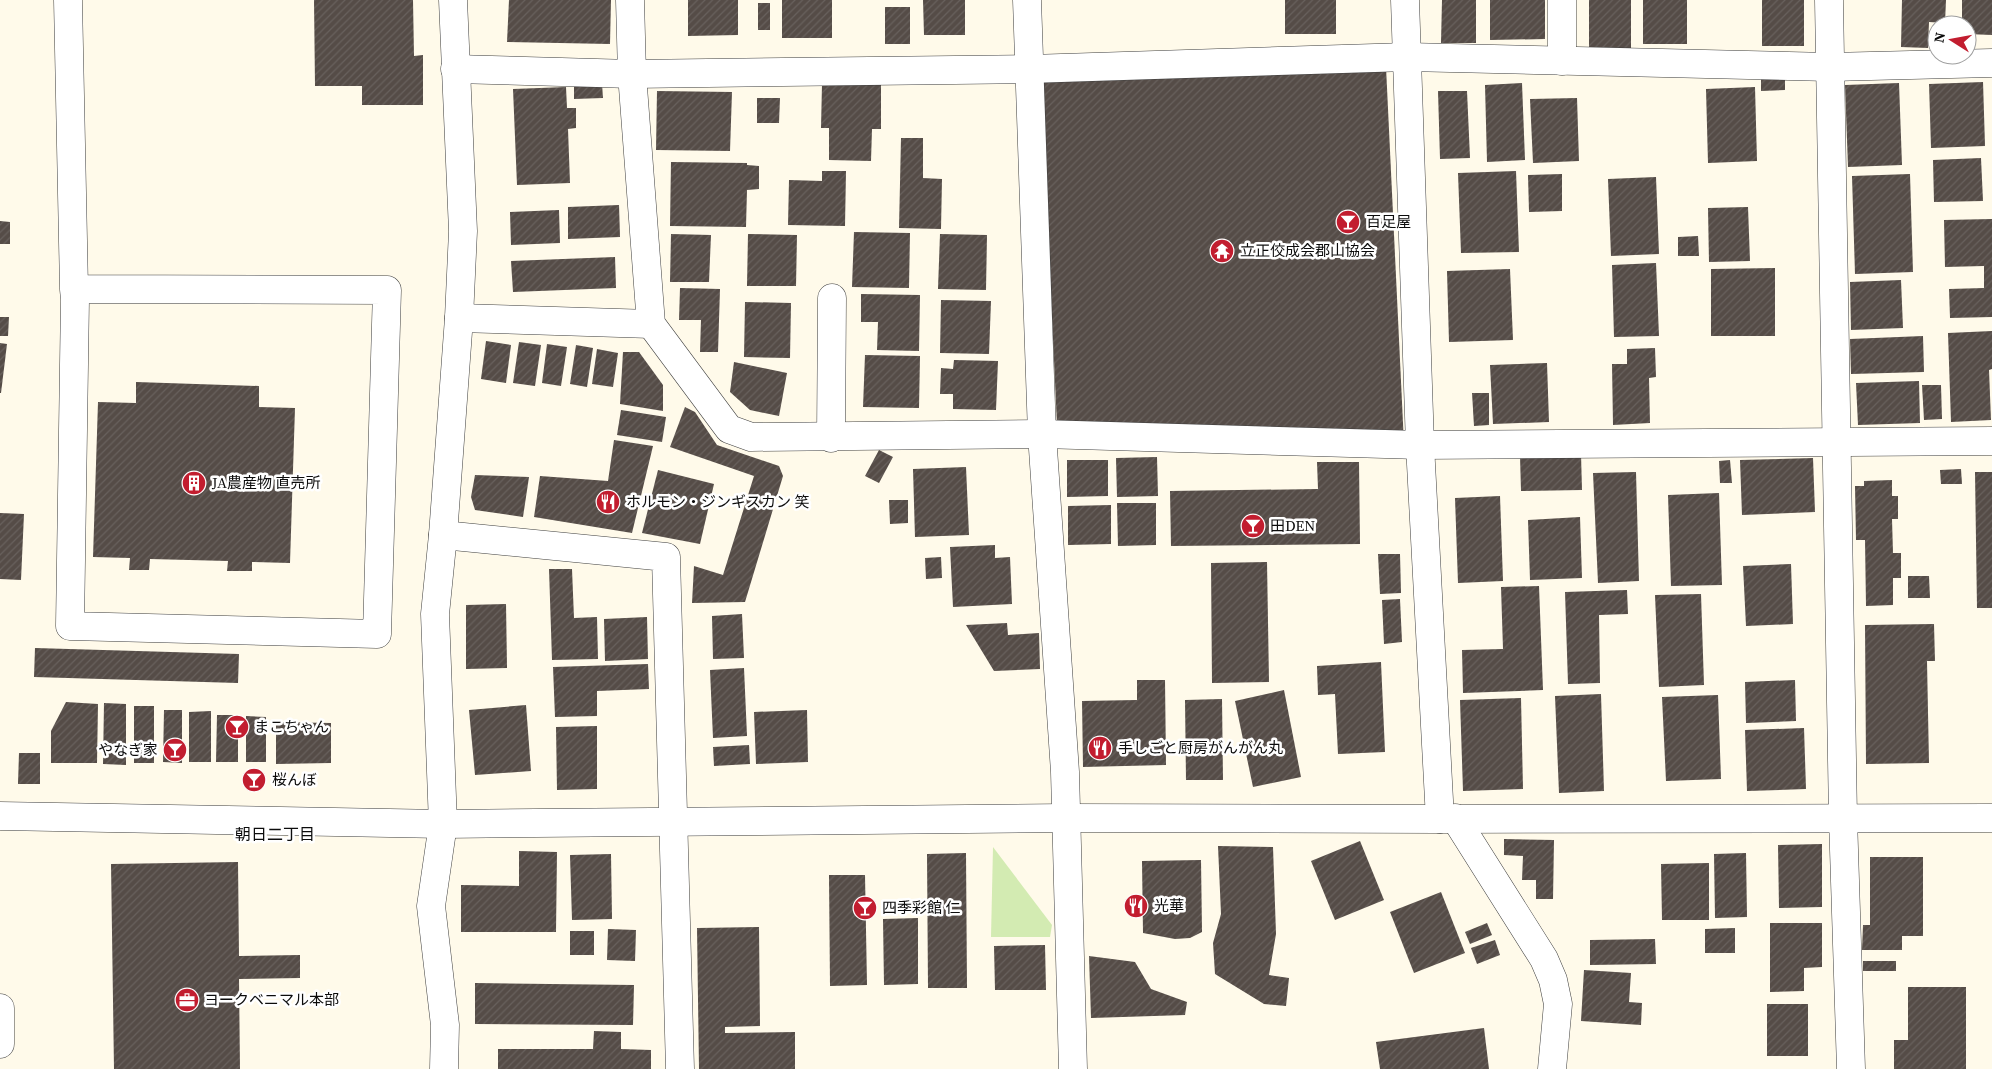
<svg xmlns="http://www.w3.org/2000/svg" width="1992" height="1069" viewBox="0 0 1992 1069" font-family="'Source Serif 4','Noto Sans JP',serif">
  <defs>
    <pattern id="building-hatch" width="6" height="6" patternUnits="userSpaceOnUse" patternTransform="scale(1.25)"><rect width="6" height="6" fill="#554c47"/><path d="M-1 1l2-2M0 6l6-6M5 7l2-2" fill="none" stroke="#68615d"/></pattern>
  </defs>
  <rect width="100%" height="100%" fill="#fffaea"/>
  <!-- park -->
  <path fill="#d3ebb2" d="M993,847L1052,925L1050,937H991Z"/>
  <!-- building -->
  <g fill="url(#building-hatch)">
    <path d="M314,0H413L414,56L423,55V105H362V86H315Z"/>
    <path d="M509,0H611L610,44L507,42Z"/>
    <path d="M688,0H738V35L688,36Z"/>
    <rect x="782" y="0" width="50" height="38"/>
    <path d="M923,0H965V35H924Z"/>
    <rect x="1285" y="0" width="51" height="34"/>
    <path d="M1442,0H1476V43H1441Z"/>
    <path d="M1490,0H1545V39L1490,40Z"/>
    <rect x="1589" y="0" width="42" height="48"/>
    <rect x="1643" y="0" width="44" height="44"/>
    <rect x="1762" y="0" width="42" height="46"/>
    <path d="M1902,0H1946L1945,23L1929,22L1928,48L1901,47Z"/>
    <path d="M1962,0H1992V35L1967,34V25H1962Z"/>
    <rect x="758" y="3" width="12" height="27"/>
    <rect x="885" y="7" width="25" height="37"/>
    <path d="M1386,67L1404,444L1057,425L1041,78Z"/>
    <path d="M1785,76V90L1761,91V77Z"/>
    <path d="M1983,82L1985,146L1931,148L1929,84Z"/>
    <path d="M1522,83L1525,160L1487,162L1485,85Z"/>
    <path d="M1899,83L1902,165L1848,167L1845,85Z"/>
    <path d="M602,84L603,98L574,99V85Z"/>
    <path d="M822,84L881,85V129H872L871,161L829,160V128H821Z"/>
    <path d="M566,87L567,108H576V128L568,129L570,183L517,185L513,89Z"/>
    <path d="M1755,87L1757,161L1708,163L1706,89Z"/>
    <path d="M657,91L732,92L730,151L656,150Z"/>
    <path d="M1438,91H1467L1470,158L1440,159Z"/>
    <path d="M757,98H780L779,123H757Z"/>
    <path d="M1577,98L1579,161L1533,163L1530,99Z"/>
    <path d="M901,138H923V178L942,179L941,229L899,228Z"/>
    <path d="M1981,158L1983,201L1934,202L1933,160Z"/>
    <path d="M671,162L747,163V165L759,166V189L747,190L746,227L670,226Z"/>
    <path d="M822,171H846L845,226L788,225L789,180L822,181Z"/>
    <path d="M1516,171L1519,252L1461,253L1458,173Z"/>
    <path d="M1562,174V211L1529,212L1528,175Z"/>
    <path d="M1910,174L1913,272L1855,274L1852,176Z"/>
    <path d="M1656,177L1659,254L1611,256L1608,179Z"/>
    <path d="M619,205L620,237L568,239V207Z"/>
    <path d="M1748,207L1750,261L1709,262L1708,208Z"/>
    <path d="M559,210L560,243L511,245L510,212Z"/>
    <path d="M1992,219V317L1950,318L1949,289L1984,288V266L1945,267L1944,220Z"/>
    <path d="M0,221L10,222V244H0Z"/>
    <path d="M854,232L910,233L909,288L852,287Z"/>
    <path d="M671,234L711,235L709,282H670Z"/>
    <path d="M748,234L797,235L796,286H747Z"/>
    <path d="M940,234L987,235L986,290L938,289Z"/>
    <path d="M1698,236L1699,256H1678V237Z"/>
    <path d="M615,257L616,288L513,292L511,261Z"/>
    <path d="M1656,263L1659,336L1614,337L1612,265Z"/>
    <path d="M1775,268V336H1711V269Z"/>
    <path d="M1510,269L1513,340L1449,342L1447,271Z"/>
    <path d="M1901,280L1903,328L1851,330L1850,282Z"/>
    <path d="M680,288L720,289L718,352H700L701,320H679Z"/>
    <path d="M861,294L920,295L919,351L877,350L878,322H861Z"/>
    <path d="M941,300L991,301L989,354L940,353Z"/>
    <path d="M745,302L791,303L790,358L744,357Z"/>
    <path d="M0,317H9L8,336H0Z"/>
    <path d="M1992,331V369L1989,370L1991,420L1951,422L1948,333Z"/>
    <path d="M1923,336L1924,372L1851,374L1850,339Z"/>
    <path d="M486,341L511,345L506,383L481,379Z"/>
    <path d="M519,342L541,345L535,386L513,383Z"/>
    <path d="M0,343L7,344L1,393H0Z"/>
    <path d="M547,344L567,347L561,386L542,383Z"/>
    <path d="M576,345L593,348L587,387L570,384Z"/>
    <path d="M1655,348L1656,377L1649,378L1650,423L1613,425L1612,364H1627V349Z"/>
    <path d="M597,349L618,353L613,387L592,384Z"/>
    <path d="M623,352H639L663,385V411L620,404Z"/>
    <path d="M865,355L920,356L919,408L863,407Z"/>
    <path d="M954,360L998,361L996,410L953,409V394H940L941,368L953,369Z"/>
    <path d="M734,362L787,373L779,416L750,410L730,392Z"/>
    <path d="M1547,363L1549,422L1493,424L1490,365Z"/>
    <path d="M1919,381L1920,423L1858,425L1856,383Z"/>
    <path d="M136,382L259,386V407L295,408L290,563L252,562V571H227L228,561L150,559L149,570H129L130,558L93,557L98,402L136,403Z"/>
    <path d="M1922,385H1941L1942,419L1924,420Z"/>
    <path d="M1472,393H1489V425L1474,426Z"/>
    <path d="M685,407L695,412L717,445L779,466L783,476L745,602L692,603L694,566L723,575L754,476L670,447Z"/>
    <path d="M621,410L666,417L662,442L617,435Z"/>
    <path d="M614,440L653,446L632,533L534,517L540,476L608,481Z"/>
    <path d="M879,450L893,457L879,483L865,476Z"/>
    <path d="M1581,454L1582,490L1521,491L1520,456Z"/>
    <path d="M1157,457L1158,496L1117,497L1116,458Z"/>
    <path d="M1813,458L1815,512L1742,515L1740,460Z"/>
    <path d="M1067,460H1108V496L1067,497Z"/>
    <path d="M1730,460L1732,483H1720L1719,461Z"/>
    <path d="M1317,462H1359L1360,544L1171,546L1170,491L1318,489Z"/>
    <path d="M966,467L969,535L915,537L913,469Z"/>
    <path d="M1961,469L1962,484H1941L1940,470Z"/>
    <path d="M658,470L714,484L700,544L642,533Z"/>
    <path d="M1636,472L1639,581L1598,583L1593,473Z"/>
    <path d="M1975,472H1992V608H1977Z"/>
    <path d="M475,475L529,477L523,517L475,510L471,497Z"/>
    <path d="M1892,480V496H1898V519H1892L1893,553H1901V578H1893V605L1866,606L1865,540H1856L1855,486H1864V481Z"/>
    <path d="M1719,493L1722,585L1671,586L1668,495Z"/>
    <path d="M1500,496L1503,581L1458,583L1455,498Z"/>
    <path d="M889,500H908V523L890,524Z"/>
    <path d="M1117,503H1156V545L1118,546Z"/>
    <path d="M1111,505V544L1068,545V506Z"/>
    <path d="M0,513L24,514L21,580L0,579Z"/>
    <path d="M1580,517L1582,578L1530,580L1528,520Z"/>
    <path d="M995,545V558L1010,557L1012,604L953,607L950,547Z"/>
    <path d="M1378,554H1400L1401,593L1380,594Z"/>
    <path d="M941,557L942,578L926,579L925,558Z"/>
    <path d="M1267,562L1269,682L1212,683L1211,563Z"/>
    <path d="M1791,564L1793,624L1746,626L1743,566Z"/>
    <path d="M549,569H572L574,618L597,617L598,659L552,660Z"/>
    <path d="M1908,576H1929L1930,598H1908Z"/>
    <path d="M1539,586L1543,690L1463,693L1462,650L1503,649L1501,587Z"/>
    <path d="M1627,590L1628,614L1599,615L1600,683L1568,684L1565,592Z"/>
    <path d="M1701,594L1704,685L1659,687L1655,595Z"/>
    <path d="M1400,599L1402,642L1384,644L1382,600Z"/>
    <path d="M506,604L507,668L466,669V605Z"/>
    <path d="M742,614L744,658L713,659L712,616Z"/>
    <path d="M647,617L648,659L605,661L604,619Z"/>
    <path d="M1007,623L1008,635L1039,633L1040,669L994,671L966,625Z"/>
    <path d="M1934,624L1935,661H1927L1929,763L1866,764L1865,625Z"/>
    <path d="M35,648L239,654L238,683L34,677Z"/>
    <path d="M1381,662L1385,752L1338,754L1335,694L1318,695L1317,666Z"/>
    <path d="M648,664L649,689L597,691V716L555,717L553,667Z"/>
    <path d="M744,668L747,736L713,738L710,670Z"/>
    <path d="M1137,680H1165L1166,765L1083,767L1082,701L1137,700Z"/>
    <path d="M1795,680L1796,721L1746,723L1745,682Z"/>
    <path d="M1284,690L1301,777L1253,787L1235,701Z"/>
    <path d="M1601,694L1604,791L1559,793L1555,696Z"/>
    <path d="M1718,695L1721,779L1666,781L1662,697Z"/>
    <path d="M1521,698L1523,789L1463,791L1460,700Z"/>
    <path d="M1222,699L1223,780H1186L1185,700Z"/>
    <path d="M66,702L98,704L97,763H51V731Z"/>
    <path d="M104,703L126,704V765L103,764Z"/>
    <path d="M526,705L531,771L475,775L469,710Z"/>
    <rect x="134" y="706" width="20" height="57"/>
    <path d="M164,710H182V763L163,762Z"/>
    <path d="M807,710L808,762L756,764L754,712Z"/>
    <path d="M211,711V762H189V712Z"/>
    <path d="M217,715H238V762H216Z"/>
    <path d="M246,716L266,717V762H246Z"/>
    <path d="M276,722L331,723V763L276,764Z"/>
    <path d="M597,726V789L557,790L556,727Z"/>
    <path d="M1804,728L1806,789L1747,791L1745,730Z"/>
    <path d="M749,745L750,764L714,766L713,747Z"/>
    <path d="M19,753H40V784H18Z"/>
    <path d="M1504,839L1554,840L1553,899H1536V880H1522L1523,856L1504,855Z"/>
    <path d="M1360,841L1384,900L1335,920L1311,861Z"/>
    <path d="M1822,844V907L1779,908L1778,845Z"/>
    <path d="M1218,846L1273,847L1276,934L1269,975L1289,978L1286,1006L1264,1004L1215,974L1213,943L1221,914Z"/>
    <path d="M519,851L557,852L556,932H461V885L519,886Z"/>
    <path d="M966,853L967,988H928L927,854Z"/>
    <path d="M1746,853L1747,917L1715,918L1714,854Z"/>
    <path d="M611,854L612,919L572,920L570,855Z"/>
    <path d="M1870,857H1923V936H1902V950H1862L1863,925H1870Z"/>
    <path d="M1201,860L1202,932L1190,938L1175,939L1143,933L1142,861Z"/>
    <path d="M238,862L239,956L300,955V978L239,979L240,1069H114L111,864Z"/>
    <path d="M1709,863V920H1662L1661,864Z"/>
    <path d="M829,875H865L867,985L830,986Z"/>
    <path d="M1441,892L1465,953L1414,973L1390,912Z"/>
    <path d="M918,918V984L884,985L883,919Z"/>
    <path d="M1487,923L1492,935L1470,944L1465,932Z"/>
    <path d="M1770,923H1822V967L1804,968V991L1770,992Z"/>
    <path d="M759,927L760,1026L725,1027V1033L795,1032V1069H699L697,928Z"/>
    <path d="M1735,928V953H1705V929Z"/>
    <path d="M608,929L636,930L635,961L607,960Z"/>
    <rect x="570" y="931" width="24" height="24"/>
    <path d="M1655,939L1656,964L1590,965V940Z"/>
    <path d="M1495,940L1500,955L1477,964L1471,948Z"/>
    <path d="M1045,945L1046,990H995L994,946Z"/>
    <path d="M1089,956L1135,962L1151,989L1187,1002L1185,1015L1091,1018Z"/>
    <rect x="1863" y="961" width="33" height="10"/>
    <path d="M1584,970L1631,973L1629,1002L1642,1003L1641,1025L1581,1021Z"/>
    <path d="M475,983L634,985L633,1025L475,1024Z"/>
    <path d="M1908,987H1966V1069H1894V1040H1908Z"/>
    <rect x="1767" y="1004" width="41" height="52"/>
    <path d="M1484,1028L1489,1069H1380L1376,1042Z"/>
    <path d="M594,1031L621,1032V1049L651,1050V1069H498V1049H593Z"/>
  </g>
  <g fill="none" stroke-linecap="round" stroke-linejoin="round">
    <!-- minor casing -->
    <g stroke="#3f3f3f" stroke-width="29">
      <g id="minor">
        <path d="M68,0L74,289L75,299L70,626L377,634L387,290L74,289"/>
        <path d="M630,0L632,74L651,324L729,429L751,437L1042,434L1420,445L1992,441"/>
        <path d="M1027,0L1042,434L1065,772L1073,1069"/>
        <path d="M1405,0L1420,445L1440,819"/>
        <path d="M1562,0V61"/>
        <path d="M1829,0L1843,818L1851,1069"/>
        <path d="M455,69L632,74L1030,69L1407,57L1830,67L1992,63"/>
        <path d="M459,318L651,324"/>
        <path d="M831,438L832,298"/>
        <path d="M443,535L666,557L680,1069"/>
        <path d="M0,816L443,824L1066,818L1440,819L1992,818"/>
        <path d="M1455,818L1544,959L1553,980L1558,1004L1552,1069"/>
        <path d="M0,1008V1044"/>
        <path d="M444,1069L445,1025L431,906L443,824L435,614L443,535L459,318L463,231L453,0"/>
      </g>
    </g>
    <!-- minor -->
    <use href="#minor" stroke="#fff" stroke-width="28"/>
  </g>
  <!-- icons -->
  <defs>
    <g id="bar-disc" transform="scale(1.25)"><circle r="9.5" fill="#c21d2f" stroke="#fff"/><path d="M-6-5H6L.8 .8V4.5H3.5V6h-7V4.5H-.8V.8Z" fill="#fff"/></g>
    <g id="temple-disc" transform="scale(1.25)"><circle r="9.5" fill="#c21d2f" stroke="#fff"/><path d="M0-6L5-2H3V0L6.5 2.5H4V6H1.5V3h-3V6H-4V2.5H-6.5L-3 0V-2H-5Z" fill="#fff"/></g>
    <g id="building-disc" transform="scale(1.25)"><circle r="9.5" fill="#c21d2f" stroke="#fff"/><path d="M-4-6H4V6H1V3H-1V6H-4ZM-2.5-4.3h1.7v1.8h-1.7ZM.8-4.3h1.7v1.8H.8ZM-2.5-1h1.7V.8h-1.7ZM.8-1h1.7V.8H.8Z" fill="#fff"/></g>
    <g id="restaurant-disc" transform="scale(1.25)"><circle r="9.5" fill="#c21d2f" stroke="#fff"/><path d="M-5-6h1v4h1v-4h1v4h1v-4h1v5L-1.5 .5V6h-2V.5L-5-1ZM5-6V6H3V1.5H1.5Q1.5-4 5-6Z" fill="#fff"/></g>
    <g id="office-disc" transform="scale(1.25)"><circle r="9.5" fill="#c21d2f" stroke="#fff"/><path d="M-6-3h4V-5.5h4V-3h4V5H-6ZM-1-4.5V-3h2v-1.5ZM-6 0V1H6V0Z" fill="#fff"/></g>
  </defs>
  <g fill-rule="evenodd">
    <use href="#bar-disc" x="1348" y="222"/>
    <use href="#temple-disc" x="1222" y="251"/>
    <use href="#building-disc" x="194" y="483"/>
    <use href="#restaurant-disc" x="608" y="502"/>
    <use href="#bar-disc" x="1253" y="526"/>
    <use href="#bar-disc" x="237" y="727"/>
    <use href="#restaurant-disc" x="1100" y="748"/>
    <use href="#bar-disc" x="175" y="750"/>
    <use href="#bar-disc" x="254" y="780"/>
    <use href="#restaurant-disc" x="1136" y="906"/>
    <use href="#bar-disc" x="865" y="908"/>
    <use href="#office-disc" x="187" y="1000"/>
  </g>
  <g text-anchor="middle" stroke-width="5" stroke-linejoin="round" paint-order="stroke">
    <!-- poi labels -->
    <g font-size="15" fill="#0c0c0c" stroke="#fff" text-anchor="start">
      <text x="1366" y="227">百足屋</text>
      <text x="1240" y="256">立正佼成会郡山協会</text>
      <text x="212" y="488">JA農産物 直売所</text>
      <text x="626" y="507">ホルモン・ジンギスカン 笑</text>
      <text x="1270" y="531">田DEN</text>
      <text x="254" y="732">まこちゃん</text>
      <text x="1118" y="753">手しごと厨房がんがん丸</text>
      <text x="158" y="755" text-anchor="end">やなぎ家</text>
      <text x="272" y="785">桜んぼ</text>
      <text x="1154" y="911">光華</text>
      <text x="882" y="913">四季彩館 仁</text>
      <text x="204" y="1005">ヨークベニマル本部</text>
    </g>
    <!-- neighbourhood labels -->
    <g font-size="16" fill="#0c0c0c" stroke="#fff">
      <text x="275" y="840">朝日二丁目</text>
    </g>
  </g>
  <!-- north arrow -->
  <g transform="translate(1952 40) rotate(281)"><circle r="24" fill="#ffffff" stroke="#9e9e9e"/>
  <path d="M0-4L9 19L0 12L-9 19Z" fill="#c21d2f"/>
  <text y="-8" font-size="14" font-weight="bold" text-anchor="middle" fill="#0c0c0c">N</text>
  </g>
</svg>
